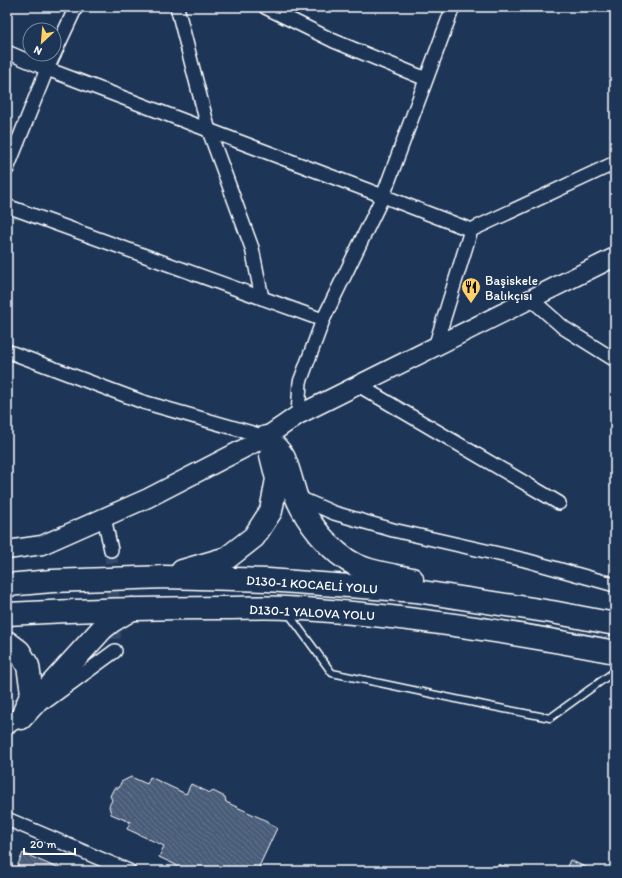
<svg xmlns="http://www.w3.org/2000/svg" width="622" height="878" viewBox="0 0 622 878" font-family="Itim,sans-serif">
  <defs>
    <pattern id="building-back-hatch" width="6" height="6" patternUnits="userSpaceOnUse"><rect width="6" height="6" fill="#4a5d79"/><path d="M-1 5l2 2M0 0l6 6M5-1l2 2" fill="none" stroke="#65758d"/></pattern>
  </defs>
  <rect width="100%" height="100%" fill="#1d3557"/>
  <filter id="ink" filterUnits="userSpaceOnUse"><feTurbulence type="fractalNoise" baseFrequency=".025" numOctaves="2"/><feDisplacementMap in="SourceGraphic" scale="8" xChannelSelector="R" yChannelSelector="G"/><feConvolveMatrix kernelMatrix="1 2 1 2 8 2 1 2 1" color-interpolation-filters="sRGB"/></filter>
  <g filter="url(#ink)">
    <!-- building -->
    <g fill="url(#building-back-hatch)" stroke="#fff">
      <path d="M131,777L147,784L150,777L186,794L191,784L210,793L213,791L225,797L226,802L267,821L269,824L277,828L257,871H179L177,870L176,865L159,857L164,846L127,829L130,822L111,814L109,806L112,800L110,796L114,788H119L121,782Z"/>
      <path d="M23,853L64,871H15Z"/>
      <path d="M570,860L594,871H565Z"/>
      <path d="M499,864L514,871H496Z"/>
    </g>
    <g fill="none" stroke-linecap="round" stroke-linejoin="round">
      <!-- street-tunnel -->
      <path stroke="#344968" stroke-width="13" stroke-dasharray="13 6" stroke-linecap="butt" d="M111,550L115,651"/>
      <!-- lane casing -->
      <g stroke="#fff" stroke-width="9">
        <path id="lane" d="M288,613L332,673L489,706L550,718L615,671"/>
      </g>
      <!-- street casing -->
      <g stroke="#fff" stroke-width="16">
        <g id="street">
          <path d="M177,7L209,131L252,248L262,298"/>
          <path d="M265,7L334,41L426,79"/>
          <path d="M7,52L47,69L383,196L471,230L615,163"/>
          <path d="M54,54L76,7"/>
          <path d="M7,169L47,69L54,54"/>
          <path d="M7,206L323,320"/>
          <path d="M531,299L564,328L615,360"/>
          <path d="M435,347L471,230"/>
          <path d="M7,351L143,402L266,437"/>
          <path d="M358,385L559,503"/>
          <path d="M298,415L300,382L323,320L383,196L453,7"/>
          <path d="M297,497L334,513L393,530L525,560L615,585"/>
          <path d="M104,517L111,550"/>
          <path d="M48,700L115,651"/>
          <path d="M7,728L27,714"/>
          <path d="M7,819L129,871"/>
        </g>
      </g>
      <!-- secondary casing -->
      <g stroke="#fff" stroke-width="21">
        <path id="secondary" d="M7,550L42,545L148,498L266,437L298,415L615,257"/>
      </g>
      <!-- highway casing -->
      <g stroke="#fff" stroke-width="25">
        <g id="highway">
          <path d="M266,437C271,443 280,450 284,458C289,470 292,483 296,496C306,521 331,553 356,565C373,573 393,575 412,579"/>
          <path d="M182,571L227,558L254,537L271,511L277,479L271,455"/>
          <path d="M7,585L52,581L165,577L268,580L416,591L552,612L615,624"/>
          <path d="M7,614C79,610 150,608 222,608C243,608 265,607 286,608C397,614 506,631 615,652"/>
          <path d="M7,642L19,651L28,666L32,693L24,712"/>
          <path d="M21,718L102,629L112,621L132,609"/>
        </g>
      </g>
      <!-- lane -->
      <use href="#lane" stroke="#1d3557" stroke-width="6"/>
      <!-- street -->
      <use href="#street" stroke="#1d3557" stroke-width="13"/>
      <!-- secondary -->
      <use href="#secondary" stroke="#1d3557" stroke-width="18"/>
      <!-- highway -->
      <use href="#highway" stroke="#1d3557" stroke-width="22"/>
    </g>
  </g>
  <!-- icons -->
  <defs>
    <g id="restaurant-pin" transform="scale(1)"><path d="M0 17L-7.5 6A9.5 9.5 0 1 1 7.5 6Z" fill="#ffd166" stroke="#1d3557"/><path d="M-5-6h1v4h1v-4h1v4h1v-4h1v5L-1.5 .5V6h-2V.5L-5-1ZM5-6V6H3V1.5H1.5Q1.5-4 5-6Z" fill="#111"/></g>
  </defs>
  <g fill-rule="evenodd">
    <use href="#restaurant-pin" x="471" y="287"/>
  </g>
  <g text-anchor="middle" stroke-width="3" stroke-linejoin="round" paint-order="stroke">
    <!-- poi labels -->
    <g font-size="13" fill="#fff" stroke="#1d3557" text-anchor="start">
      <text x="485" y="285">Başiskele<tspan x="485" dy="15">Balıkçısı</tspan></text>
    </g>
    <!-- street labels -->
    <g font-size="13" fill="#fff" stroke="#1d3557">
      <text transform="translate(312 584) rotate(4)" y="5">D130-1 KOCAELİ YOLU</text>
      <text transform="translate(312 612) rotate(3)" y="5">D130-1 YALOVA YOLU</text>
    </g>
  </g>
  <!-- margin -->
  <rect width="622" height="878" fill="none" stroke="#1d3557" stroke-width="24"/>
  <rect x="12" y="12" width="598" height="854" fill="none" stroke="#fff" stroke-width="1.5" filter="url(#ink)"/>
  <!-- north arrow -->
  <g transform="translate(42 42) rotate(206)"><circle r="19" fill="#1d3557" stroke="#77869a"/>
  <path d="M0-3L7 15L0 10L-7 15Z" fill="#ffd166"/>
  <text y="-6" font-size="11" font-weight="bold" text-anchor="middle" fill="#ffffff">N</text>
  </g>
  <!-- scale -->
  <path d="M24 848v6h51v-6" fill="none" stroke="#ffffff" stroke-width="2"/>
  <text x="30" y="848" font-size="12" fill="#ffffff" stroke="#1d3557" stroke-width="3" paint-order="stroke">20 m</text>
</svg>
